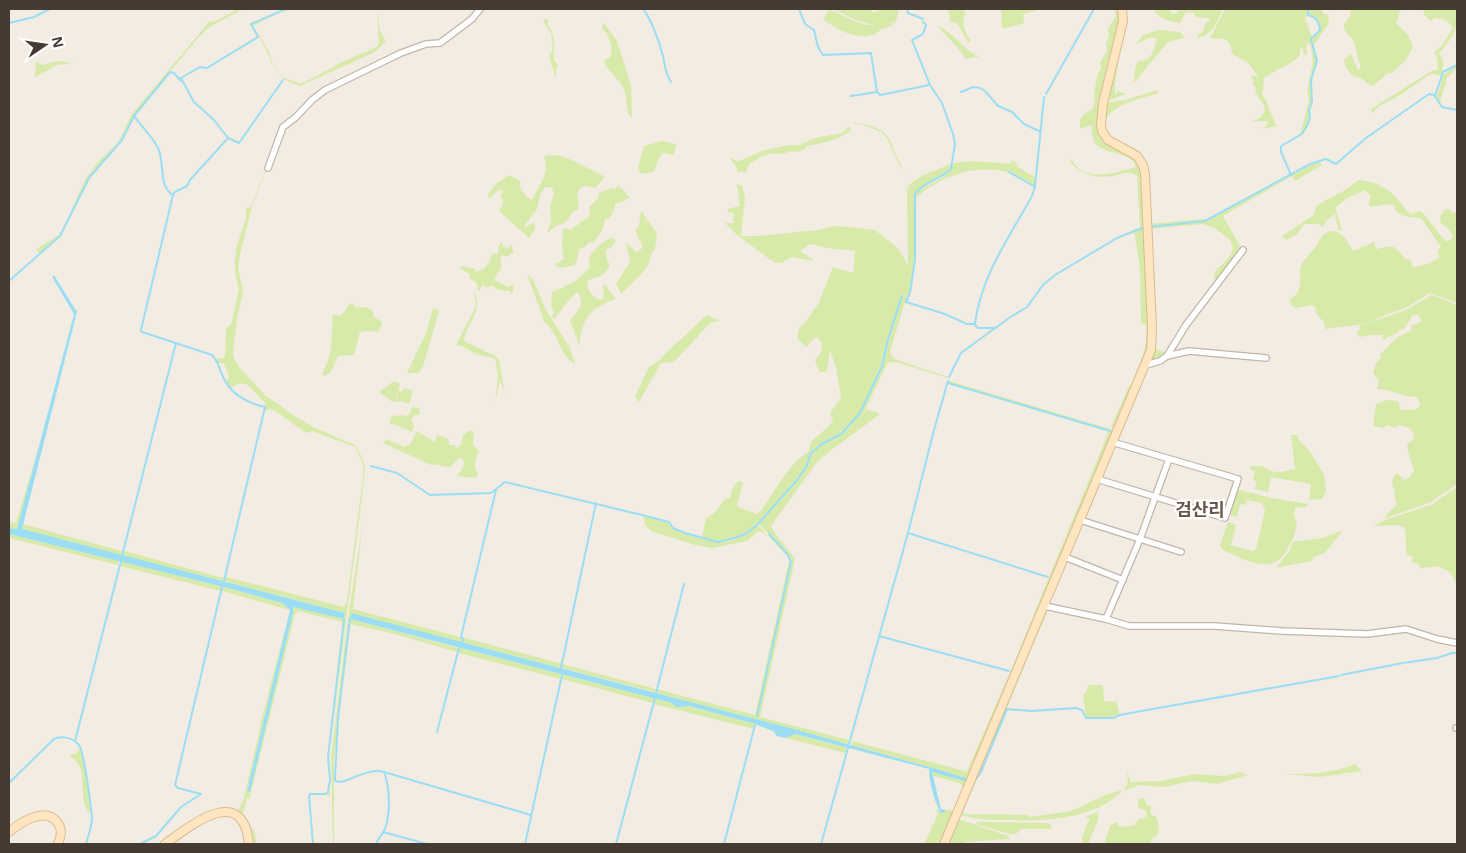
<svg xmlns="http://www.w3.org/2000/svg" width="1466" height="853" viewBox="0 0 1466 853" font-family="'Noto Sans','Noto Sans KR',sans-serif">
  <rect width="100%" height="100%" fill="#f3ece3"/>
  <!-- green -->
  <g fill="#d7eaa9" fill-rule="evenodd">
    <path d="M238,9H243L208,28L199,37L133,116L121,139L89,177L60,235L39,253L36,249L56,237L62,231L86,178L97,163L118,142L132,114L209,22L216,21Z"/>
    <path d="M287,9H291L274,15L253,26L269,51L272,62L282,77L299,83L305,82L342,62L377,47L379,42L377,9L380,30L386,42L373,53L300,86L283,79L271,62L268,53L252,25Z"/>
    <path d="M829,9C834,11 839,14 844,16C863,27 875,27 896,22C892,26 888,27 882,29C878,31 876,34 872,35C853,40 839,29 823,20Z"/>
    <path d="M833,9H870L873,13L881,9H899L896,21L878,26L858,21Z"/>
    <path d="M947,9H961L966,12C960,21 965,33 971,41L968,42L957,23L950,22L949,12Z"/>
    <path d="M1001,9H1040L1032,12L1023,14L1024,23L1006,28H1002Z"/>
    <path d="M1114,9H1121V16L1102,133L1139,161L1144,183C1141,180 1137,175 1132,173C1126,171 1119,175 1113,176C1095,179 1078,174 1068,159L1073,161C1084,184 1118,172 1136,167C1130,150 1107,156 1096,144C1092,139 1092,131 1091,125L1080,129V119L1083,115L1092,109L1095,103L1094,94L1097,76L1101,68L1100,63L1107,51L1106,43L1109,36L1108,29L1116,16Z"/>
    <path d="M1125,9H1127C1127,38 1114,66 1115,95L1119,91L1126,94L1110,100L1108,98L1109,91Z"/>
    <path d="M1153,9H1169L1172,13L1176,14L1178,12V9H1223C1216,23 1214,33 1198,38V34L1203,32L1205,23L1210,20L1209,18L1196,17L1194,13L1186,12L1180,23C1169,22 1159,19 1153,9Z"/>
    <path d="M1225,9H1307L1308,15L1305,19L1312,37L1311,39L1317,61L1311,80L1312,101L1309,106V119L1307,126L1298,137L1302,128L1309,99L1307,90L1313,62L1310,43L1306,44L1307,54L1304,55L1303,48L1300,49V55C1290,66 1276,69 1264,78L1262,95C1267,99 1272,118 1277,126L1262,129L1269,123L1267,121L1250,122L1260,118L1265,111C1264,102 1258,99 1255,91L1256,89L1252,83L1254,81L1251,76H1258L1248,63L1233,54L1229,43L1225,39L1210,38Z"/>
    <path d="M1308,9H1321L1324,14L1328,15L1329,23L1314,45L1312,39C1322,30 1324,19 1309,14Z"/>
    <path d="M1349,9H1401L1396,23L1408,35L1413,46L1406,60L1392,73H1388L1373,86L1368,84L1362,78C1352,78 1345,69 1344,59L1351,54L1358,70L1361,67C1357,58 1357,49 1352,39C1350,35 1343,32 1344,25C1345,22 1349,18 1351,15Z"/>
    <path d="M1423,9H1457C1457,34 1454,34 1439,54C1444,58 1444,70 1441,76L1433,74L1429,75L1397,97L1379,106L1372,113L1371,109L1374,107L1433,70H1438L1437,58L1434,53L1443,44L1453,28C1449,21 1443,18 1435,18L1430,21L1424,14Z"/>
    <path d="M545,19L548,20V25C556,37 554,46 554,60L558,65L556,69V79L549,56L553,49L551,33L543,21Z"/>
    <path d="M603,22L617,41L631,85L632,119C625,111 628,101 625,92C621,81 612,75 606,66L604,60L610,58C614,47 610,37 602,28Z"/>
    <path d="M937,25C954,33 963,49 980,58L974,57L965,59L963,54Z"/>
    <path d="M1159,30L1180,32L1185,38L1171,41L1166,44L1133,84L1136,64L1139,61C1153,62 1153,49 1157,39C1148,34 1144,42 1136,44L1143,35Z"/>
    <path d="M36,61L42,65L58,61L73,63L57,65L35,77Z"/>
    <path d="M1457,66V68L1447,78L1440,102L1436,96L1439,91L1443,75Z"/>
    <path d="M1157,90L1159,93C1139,99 1117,102 1104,121C1112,147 1125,139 1141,154C1152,166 1149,208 1149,224L1204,219L1205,221L1150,227L1205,222L1310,165L1319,161L1322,165L1295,181L1292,176L1223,216L1240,246L1237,253L1215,282L1214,275L1217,269L1228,259L1233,249L1230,240L1215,228L1202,224L1150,229L1156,349L1166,353C1162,358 1158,362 1151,360L1155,349L1144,164L1111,139L1104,129L1105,103L1125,100Z"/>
    <path d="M851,123C862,122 881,127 888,137C892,142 893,149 896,155C902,167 906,176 907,189C916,174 938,171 952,163C948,181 923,180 914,194C913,222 917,251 912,279C911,289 907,298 903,308C899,323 894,337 890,352L894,359L948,377V378L896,362H890L887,364L861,418L866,409L880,414L830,451L817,462L771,526C777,539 788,547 795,559L760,717L849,740L848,744L656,693L657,689L755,715L789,561L787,556L765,533L758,531L747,541L712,548L695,545L651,531L645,525L643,515L668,523C674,531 682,533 692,536C720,545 735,545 758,525L789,557L791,562L790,568L757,716L792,562L788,554L759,524C779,501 802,482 811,453C808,457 807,464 804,470C797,481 788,490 779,500C757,524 739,549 702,538L706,518L715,513L725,499L731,498C731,491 733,485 739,481L743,483L737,505L739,507L756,514L762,510C771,496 793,458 808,453L811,442L833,422L830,413L841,398L836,367L830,351L827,371L820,373L815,361L821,352L822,344L818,338H814L807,347L798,340C796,325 803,328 809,317C812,313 812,310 817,307L833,267L853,273L855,251L826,248L810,244L800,251L815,261L791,257L782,263H775L737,235L725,223H733L734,213L728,212L727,209L740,206L737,184L742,186L745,197L741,236H759L818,230L835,226L868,229L875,230L898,248L908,265L907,190L904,173L898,163L888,140L881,132L861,124ZM901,296L888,339L882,366L860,413L841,434L811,452L821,444L840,433L860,413L881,365L887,339Z"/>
    <path d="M849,126L851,130C842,139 820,144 807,146C803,152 795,153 788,151L786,153C780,155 775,153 769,154C762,155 755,161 749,164L746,173L742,171L738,173L736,167L731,159L733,158L737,162L762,151L789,145H799L815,138L842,133Z"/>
    <path d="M282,127L252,207L241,250L238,266L243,293L238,313L233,351L234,358L239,367L265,395L296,417L315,428L355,445L362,457L365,468L360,514L346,620L329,758L331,844L330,796L325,795L328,794L330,779L329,757L345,613L224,581L226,577L344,607L347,601L363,477V464L355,447L312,431L306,433L274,410L270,409L264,411V406L266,404L248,385L240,383L231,388L226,382L229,377L224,363H218L216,359L224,358L225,357L226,328L231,325L239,290L235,272V259L237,245L246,219V208L251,207Z"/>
    <path d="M662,141L676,144L674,155L662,153L653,172L641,174L638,168L644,146Z"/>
    <path d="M556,155L567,158L605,177L595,188L585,186L580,188L577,193L579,208L572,213L565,223L556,226L549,232H547L551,222L550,207L554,193L551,187H545L540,195L537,209L524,226L526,227L534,222L535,229L529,238L499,211L504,202L500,197L503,191L498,190L489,199L488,194L497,183L510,175L521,182L519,186L525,195L532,200C540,182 550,176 544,156Z"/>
    <path d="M974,161L1009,164L1012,161H1015L1018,167L1036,178L1035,186L1009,171L1008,172C981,166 956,171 932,186C928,188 923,191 919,195C915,200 916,208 915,214L917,192C929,183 950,179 953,163Z"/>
    <path d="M1137,177L1144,186L1145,226L1140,227Z"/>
    <path d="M1359,180C1385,183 1393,193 1408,212L1412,214L1419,211L1423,213L1446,242L1452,238V235L1447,227L1441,224L1440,216L1446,209H1449L1453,213H1457V303L1430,293L1406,308L1390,313L1365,324L1325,329C1326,319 1316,319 1315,307L1312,305L1295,308L1292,306L1289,300C1308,289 1295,275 1303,262C1307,256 1314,250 1318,244C1320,241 1320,236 1324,234C1337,224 1348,241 1353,251L1374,242L1376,249C1393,246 1393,243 1404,258L1411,260L1413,267L1428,264L1439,258L1438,250L1441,247L1423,221L1420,218C1412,217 1400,217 1395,210L1396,206C1382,201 1380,208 1369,206L1370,195L1365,190L1347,198L1336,207V210L1342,230H1338L1335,214L1327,220L1323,227L1318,224H1304L1297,234L1286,240L1282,236L1314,215L1316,207L1319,204L1345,190Z"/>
    <path d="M618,185L630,198L615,204L614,210L609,219H605L603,229L594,243L589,242L585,247L579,249L576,264L571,266L558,268L555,264L564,259L562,247L563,229L566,228L570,230L590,216L589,207L598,198L600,192L612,188L615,190Z"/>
    <path d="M641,211L657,233L655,249C650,253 651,261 647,267C639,277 630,285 621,294L616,284L630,262L626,242L637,253L643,247L635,230L639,226Z"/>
    <path d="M1144,228L1149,349L1114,428L1111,427L1129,386L1131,385C1139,365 1149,347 1146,325L1141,323L1140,269L1135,235L1131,232Z"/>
    <path d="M611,238L616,240L612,247L606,250L607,261L610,264C607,275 599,277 588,280C585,289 595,302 604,299L603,287L604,284L616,299C591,307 580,319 580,347L570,321C577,311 586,305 578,293L574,294L554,319L551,315L554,314L551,305L552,292L576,281L589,268C590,266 589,263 589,260C590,252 604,240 611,238Z"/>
    <path d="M502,242L503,246L508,249L511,244L514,253H511L508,257L502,255L500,262L502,265L494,280L509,287L514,284L512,295L510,291L498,290L493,286L486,287L482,285L480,291L478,290L476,282L470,279L469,274L459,268L462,266L475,269L476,272C487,269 488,264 493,253L497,255L500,243Z"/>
    <path d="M527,274L533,280L546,310L570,348L575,364C559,355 559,333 545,323Z"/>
    <path d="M474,292C485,310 465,324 464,341L495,356L499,360L505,394L500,380L495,404L498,375L495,359C490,356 484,357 479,355C470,352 465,346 456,345L476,306Z"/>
    <path d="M1432,295L1457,305V484L1431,502L1383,519L1397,504L1394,495L1395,492L1392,483L1394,475L1398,474L1405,480L1409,478L1414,471L1407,448L1408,443L1413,440L1414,434L1409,428L1398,425L1395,428L1386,425L1384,428L1373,426L1376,404L1386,400L1398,401L1401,411L1408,409L1414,410L1419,407L1420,404L1417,397C1403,397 1390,389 1377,389L1379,381L1373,373L1376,364L1381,358L1380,355C1389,345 1397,335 1411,331V326L1422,321L1418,315H1413L1404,329L1399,330L1397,333L1382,340L1383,335H1372L1359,337L1356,332L1360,330L1359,326L1406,310Z"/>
    <path d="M352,303L356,307H366L373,311L374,317L381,321L382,324L378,332L367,331L360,332L354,355L338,356L331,372L324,376L322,374L328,361L331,348L333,314L340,316L346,310L348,305Z"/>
    <path d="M433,308L439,311L424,363L419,373H407L427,331Z"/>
    <path d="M707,315L720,321L711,322L674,362L661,363L639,402L635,396L649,367L660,360L666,353Z"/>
    <path d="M394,381L400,384L394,403L379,392Z"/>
    <path d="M949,381L1114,430L943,844H924L938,814L936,811L938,808L942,814L944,810H954L964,787L959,783L933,776L932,771L968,782V779L947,772L851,745L852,741L965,771H967L1011,670L1109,431H1112L949,383Z"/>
    <path d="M405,388L413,391L409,404L401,401L395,403L399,390L401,392Z"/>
    <path d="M413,407L417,408L420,407L419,415H415L411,420L414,426L412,432L394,424L389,425L392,416L404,415L407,417Z"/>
    <path d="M46,423L17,530L9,528V522L16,523Z"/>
    <path d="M470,430L474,433L473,444L479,452C476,459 472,466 478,473L476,478L457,476C461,471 466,466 463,459L460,457C457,460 454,464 451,466C447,469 437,463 431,465L383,443L386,439L405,447L411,443L417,431L435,442L437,435L449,439V445H454L457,448L461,445L463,435Z"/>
    <path d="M1291,435H1297L1299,440L1310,452L1324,474L1326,491L1322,499L1309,500L1311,484L1271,477L1268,492L1254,489L1257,482L1253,479L1255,471L1249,469L1252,466H1262C1274,475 1281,472 1295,469Z"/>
    <path d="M1457,487V584C1454,581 1454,577 1451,574C1443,565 1430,566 1420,569L1418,563H1412L1413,557L1407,555C1405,546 1407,537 1404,527L1398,525L1373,526L1385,520L1433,504Z"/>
    <path d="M1240,490L1271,498L1308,504L1306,507L1295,508L1294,515L1297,525L1293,540L1291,541C1278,579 1250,562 1223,550L1220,546L1228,522L1236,525L1231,545L1252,551L1256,549L1265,511L1262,503L1247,500L1245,505L1240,504L1237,517L1229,515L1237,492Z"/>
    <path d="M363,522L353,609L460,637L462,639L461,642L349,619L334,759V844H333L331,758L348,618Z"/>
    <path d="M23,524L122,551L121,556L22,529Z"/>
    <path d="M1343,530L1325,553L1314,557L1311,561L1276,568L1290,551L1292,542L1323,538Z"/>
    <path d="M9,534L119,561L118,565L9,538Z"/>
    <path d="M124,551L219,577H224L223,581L123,556Z"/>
    <path d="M122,561L222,587L221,591L120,566Z"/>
    <path d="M223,587L282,603L290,610L247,791L249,792L293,613V607L344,618L343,622L298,611L295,614L251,792L250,798H247L243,813L255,833L257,844H251C244,779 189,825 162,844H158L202,815L222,809L238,811L244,798L264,710L290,610L222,591Z"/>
    <path d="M1047,607L1052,609L1048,610L980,772L962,811L965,814L1028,815L1030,817L1071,811L1108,794L1123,790L1128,783L1127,771L1130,781L1132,782L1161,781L1194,774L1225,776L1240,772L1248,775L1217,784L1192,781L1164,787L1138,785L1127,790H1123C1094,820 1046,821 1007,820C991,820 974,820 958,814Z"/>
    <path d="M350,619L458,648L457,652L391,633L350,624Z"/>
    <path d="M461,637L559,663L562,661L561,668L462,642L463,639Z"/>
    <path d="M460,648L561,674L560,679L459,653Z"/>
    <path d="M562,664L656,689L655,692L562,668Z"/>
    <path d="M563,675L654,698L653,703L562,679Z"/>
    <path d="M1088,685H1103L1104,701L1117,702L1119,714L1107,718L1086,717L1083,694L1087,692Z"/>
    <path d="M656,699L673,703L676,707L688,706L752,723L755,725L754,729L654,704Z"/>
    <path d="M794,734L847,748L845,753L785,738Z"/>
    <path d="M80,748L82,751L91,813C79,807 85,779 80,767C77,761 73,759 69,755L71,754H76Z"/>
    <path d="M1355,764L1362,771L1319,777L1284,774C1309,774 1332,774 1355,764Z"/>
    <path d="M1144,798L1147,805L1151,806V815L1156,816C1159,826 1162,834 1152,839L1150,844H1104L1110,826L1116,822L1119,827L1135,825L1139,819L1146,817L1147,813L1145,810L1141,809L1138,806V799Z"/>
    <path d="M1098,812V820L1088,844H1083L1082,837L1090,818L1085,817Z"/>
    <path d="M962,820L1008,836L1012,842L1009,839L964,842L963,844H948L958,821Z"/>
    <path d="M977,822L1047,823L1051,825L1052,829H1021L1016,834H1009L976,824Z"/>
  </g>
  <!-- water -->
  <g fill="#9bdef4">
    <path d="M54,275L77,312L22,529L345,613L344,619L293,607V613L250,792L247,791L290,610L282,603L228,588L9,534V528L17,529L74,314L52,277Z"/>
    <path d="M351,613L790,728L947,772L968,779V782L932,772L941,809L946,810L942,814C935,805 929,781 929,769L795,734L785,738L777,736L773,731L752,723L689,706L676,707L672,703L350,619Z"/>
  </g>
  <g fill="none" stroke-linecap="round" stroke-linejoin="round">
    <!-- stream -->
    <g stroke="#9bdef4" stroke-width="2">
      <path d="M643,9C651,18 660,44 663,56C665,66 665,73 671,82"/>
      <path d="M799,9L805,24L814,30L818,47L823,55L871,53L877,92L880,95L929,85"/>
      <path d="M907,9L908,13L923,19"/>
      <path d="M923,22L926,25L923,34L912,40L930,85L942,103L953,134L955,144L951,169C941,179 922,183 915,194V259L910,293L906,302L945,314L967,324H974L978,328H995"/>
      <path d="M9,23L34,17L50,9"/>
      <path d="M283,80L239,143L228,138L214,120L194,102L181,78L200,67L207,68L258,37L251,24L286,9"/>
      <path d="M961,92L973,87L980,88L986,92L998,106L1012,112L1024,124L1041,132"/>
      <path d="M1046,94L1094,9"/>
      <path d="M851,96L877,92"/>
      <path d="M1435,96L1443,72L1457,65"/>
      <path d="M134,116C141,126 152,136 158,148C165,161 158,187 173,195"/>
      <path d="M1009,172L1035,187"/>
      <path d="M1291,175L1281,152V146L1302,134L1307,126L1310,118L1309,111L1312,101L1311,80L1317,61L1311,39L1320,30C1319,21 1316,17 1308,15V9"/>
      <path d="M1149,227L1205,221L1310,164L1326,159L1336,164L1366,138L1429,94L1434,95L1442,107L1457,110"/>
      <path d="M9,281L60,236L89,178L122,140L134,116L170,72L174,73L181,81"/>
      <path d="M975,323C982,274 1009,238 1032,196L1035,186L1044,97"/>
      <path d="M949,377L961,353L1009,318L1027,307L1043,285L1055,275L1117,238L1144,227"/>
      <path d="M948,383L1110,431"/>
      <path d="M371,466L397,473L430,495L491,493L505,482L646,516L669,522L673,528L685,533L718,542L738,537L747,533L758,524L798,479L806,467L811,453L822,444L841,434L860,413L882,366L888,339L902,296"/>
      <path d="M908,533L1048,577"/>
      <path d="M122,556L176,343"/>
      <path d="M224,581L265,407C247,403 231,394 223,377C220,370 218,361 212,355L142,332L141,330L173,195L175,192L187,186L190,180L228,138"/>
      <path d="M350,619L338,719L335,778V781L341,782C355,778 370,768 384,772C390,787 391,816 384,831C381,836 378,839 376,844"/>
      <path d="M879,636L1009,671"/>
      <path d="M462,642L463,639L461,637L496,490"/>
      <path d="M561,668L596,503"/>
      <path d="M1341,675L1403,663L1437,658L1452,653H1457"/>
      <path d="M656,693L684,584"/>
      <path d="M757,716L791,562L788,555L769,534"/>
      <path d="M437,732L459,648"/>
      <path d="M75,741L121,561"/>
      <path d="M849,744L908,533L934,430L948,381"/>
      <path d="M384,772L531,815"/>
      <path d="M976,779L981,772L1007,709L1032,711L1076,708L1082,710L1086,718H1113L1120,715L1136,712L1339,676"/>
      <path d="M9,783L54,739C62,735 73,738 79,745C84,752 91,806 92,818C92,827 88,836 86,844"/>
      <path d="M383,832L427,844"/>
      <path d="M140,844L156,836L181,807L201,794L178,788L175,785L222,587"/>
      <path d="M313,844L309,796L310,794H325L328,792L330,779L328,757L344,619"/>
      <path d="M525,844L562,675"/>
      <path d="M616,844L655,698"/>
      <path d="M724,844L755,725"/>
      <path d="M821,844L848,748"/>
    </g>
    <!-- street casing -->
    <g stroke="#c2b5a8" stroke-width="8">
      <g id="street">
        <path d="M268,168L283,127L296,117L312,100L325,90L401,53L426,44L440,43L472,19L480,9"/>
        <path d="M1167,356L1189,351L1266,358"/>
        <path d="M1146,365L1160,361L1167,356L1186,325L1243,250"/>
        <path d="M1097,479L1225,518L1238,479L1112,442"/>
        <path d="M1080,520L1181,552"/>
        <path d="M1065,557L1123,580"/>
        <path d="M1045,606L1106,619L1140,539L1169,459"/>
        <path d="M1106,619L1129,626H1214L1282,631L1367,634L1406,629L1437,639L1457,643"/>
        <path d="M1456,728H1457"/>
      </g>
    </g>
    <!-- secondary casing -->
    <g stroke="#d9bb92" stroke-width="10">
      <g id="secondary">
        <path d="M9,832C20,823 45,806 57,822C63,829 61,836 58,844"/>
        <path d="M165,844C190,826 243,782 249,844"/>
        <path d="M944,844L1151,350L1152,328L1145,174L1143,165L1137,156L1108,140L1102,131L1101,125L1103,103L1123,21L1122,9"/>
      </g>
    </g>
    <!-- street -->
    <use href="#street" stroke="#fff" stroke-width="5.5"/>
    <!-- secondary -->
    <use href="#secondary" stroke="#ffe6c1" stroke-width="8"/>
  </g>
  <g text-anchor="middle" stroke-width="4.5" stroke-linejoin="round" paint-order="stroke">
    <!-- quarter labels -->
    <g font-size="18" font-weight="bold" fill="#68574a" stroke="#fff">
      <text x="1200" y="516">검산리</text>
    </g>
  </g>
  <!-- border -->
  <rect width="1466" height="853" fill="none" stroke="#453b33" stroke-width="20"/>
  <!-- north arrow -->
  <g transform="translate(45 45) rotate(77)" stroke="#ffffff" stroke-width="4" paint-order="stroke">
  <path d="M0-4L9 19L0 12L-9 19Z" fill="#453b33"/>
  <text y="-8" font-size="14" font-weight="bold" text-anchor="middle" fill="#453b33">N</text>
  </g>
</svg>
